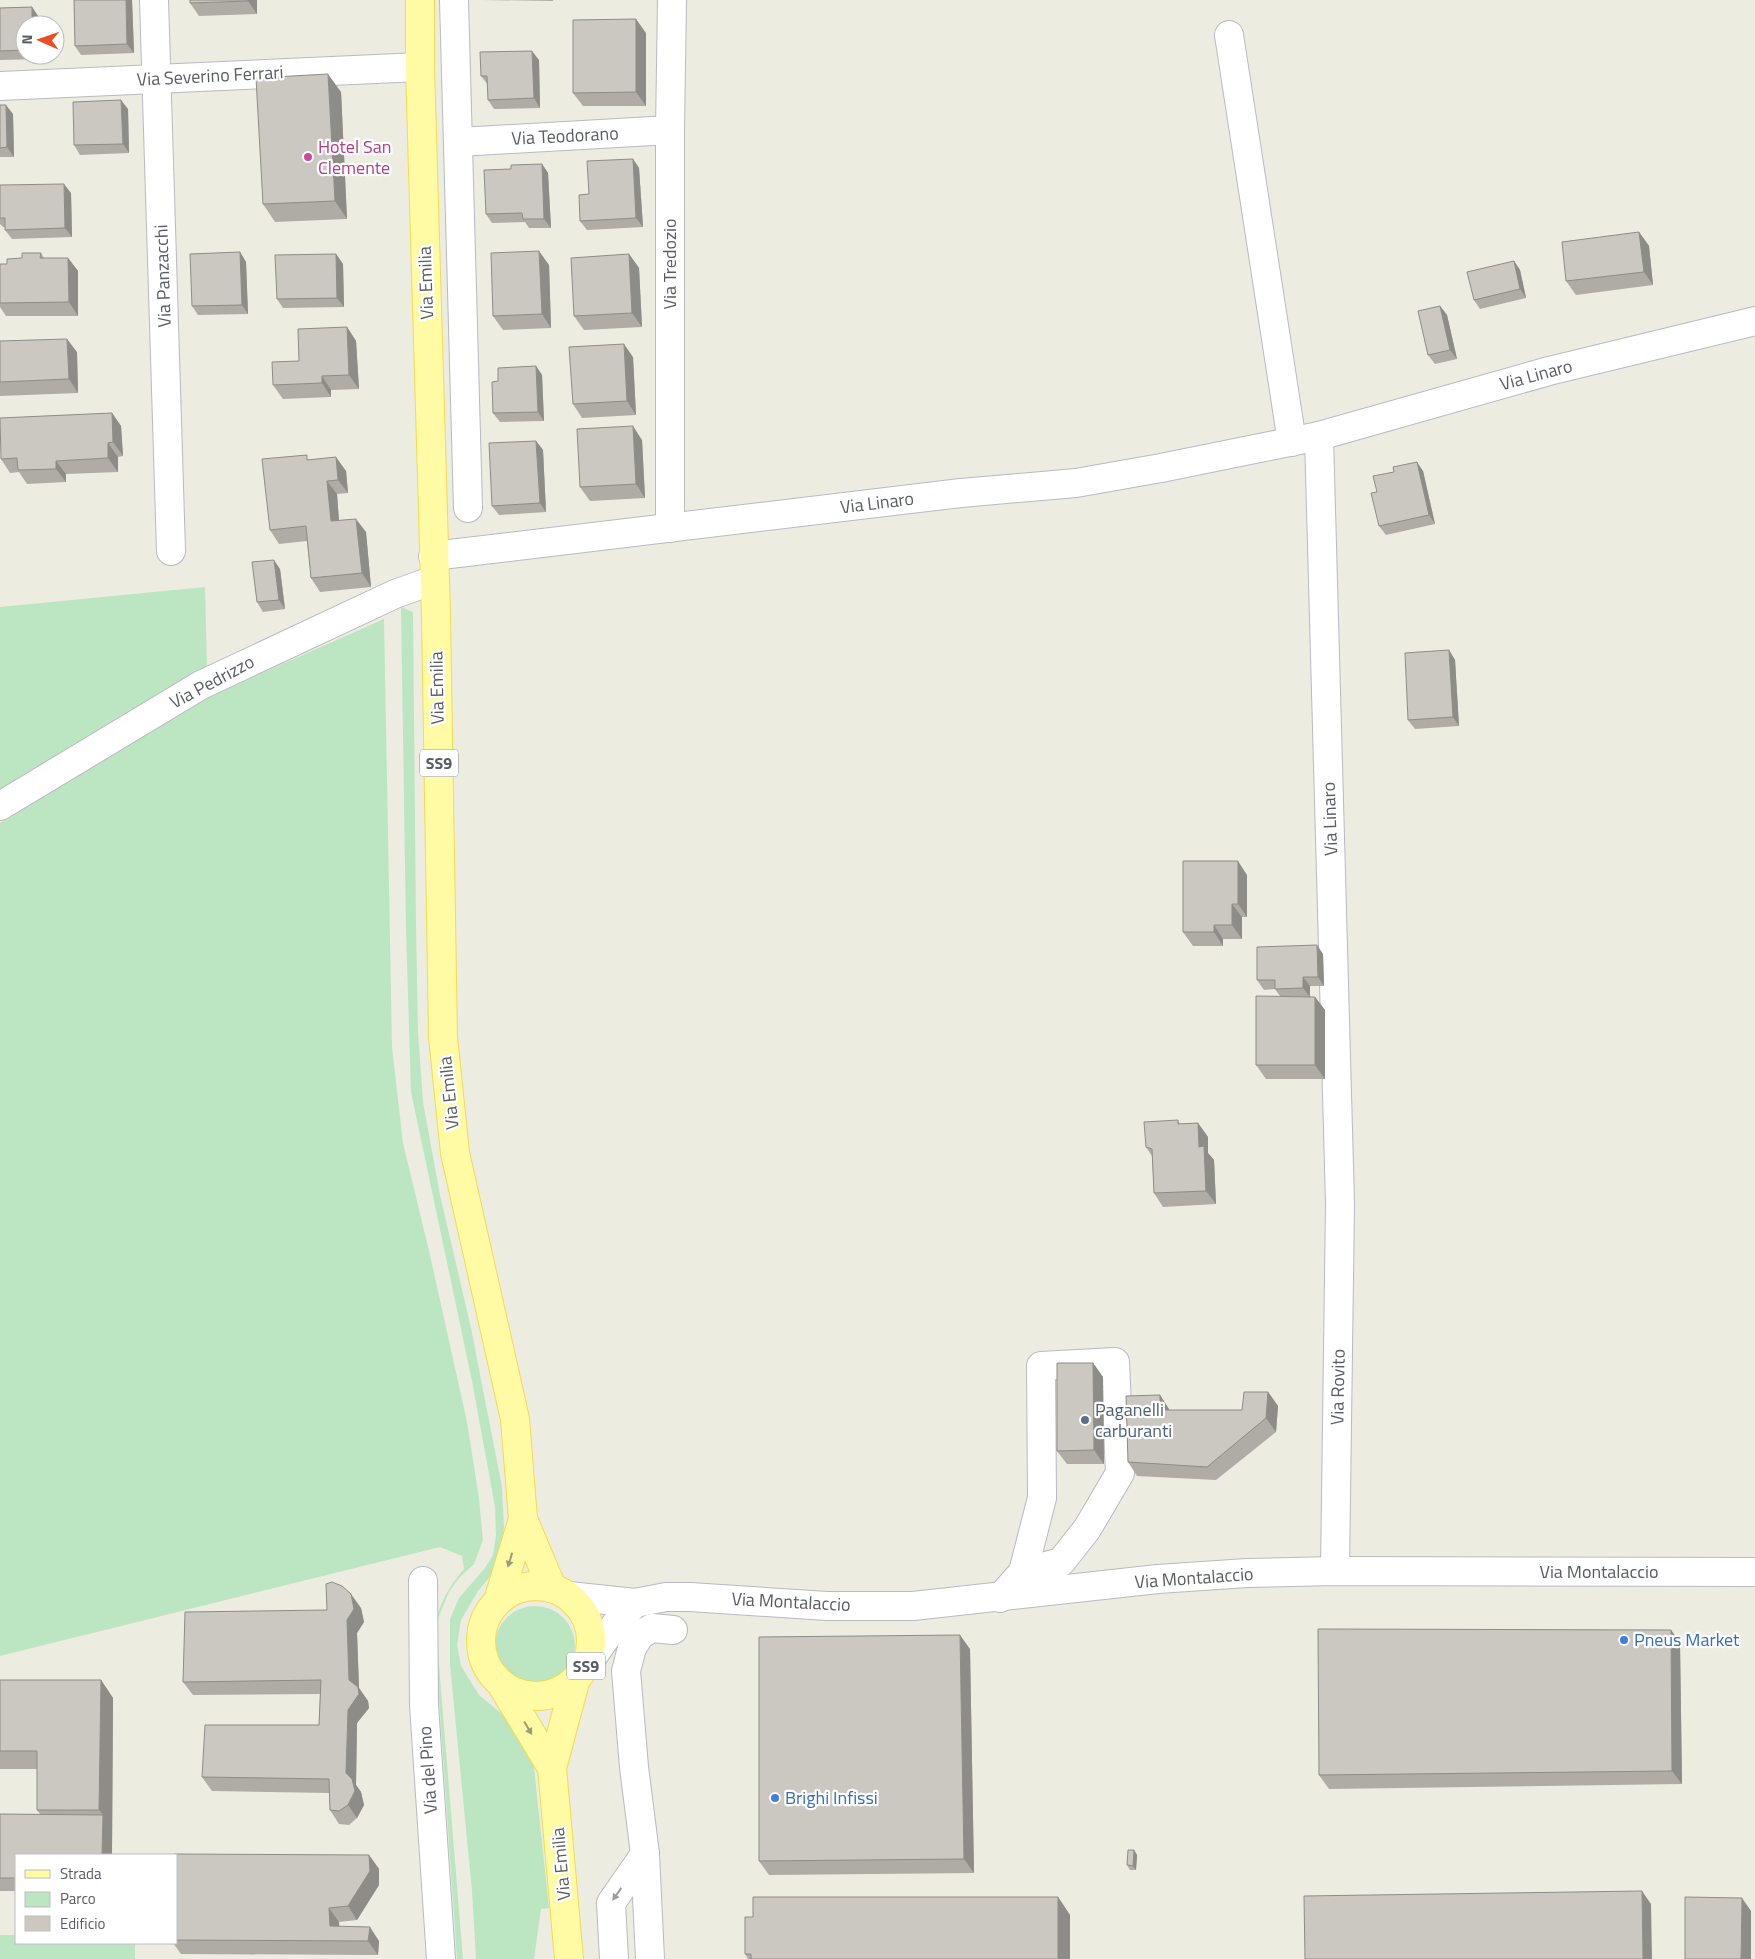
<svg xmlns="http://www.w3.org/2000/svg" width="1755" height="1959" viewBox="0 0 1755 1959" font-family="'Titillium Web',sans-serif">
  <rect width="100%" height="100%" fill="#edece1"/>
  <!-- green -->
  <g fill="#bce6c1">
    <path d="M205,587L207,667L0,794V607Z"/>
    <path d="M401,607L413,612L416,924L418,1032L423,1102L440,1195L471,1328L502,1487L504,1527L501,1554L493,1573L478,1591L461,1620L457,1645L461,1666L479,1695L508,1719L533,1758L549,1908L541,1909L534,1959H476L472,1891L450,1665V1619L459,1598L485,1568L493,1555L496,1536L495,1507L472,1381L411,1092L406,930Z"/>
    <path d="M384,619L392,1047L403,1143L430,1255L467,1422L479,1498L483,1540L474,1564L459,1578L449,1592L439,1616L436,1629L463,1959H457L434,1626C440,1604 448,1587 464,1569L462,1556L440,1547L0,1656V823L203,699Z"/>
    <circle cx="535" cy="1646" r="40"/>
    <path d="M0,1935H16V1943H135V1959H0Z"/>
  </g>
  <g fill="none" stroke-linecap="round" stroke-linejoin="round">
    <!-- minor casing -->
    <g stroke="#b9bac0" stroke-width="30">
      <g id="minor">
        <path d="M154,0L171,551"/>
        <path d="M454,0L468,508"/>
        <path d="M1229,35L1292,442"/>
        <path d="M0,86L420,67"/>
        <path d="M459,142L670,130"/>
        <path d="M1319,436L1340,1203L1335,1571"/>
        <path d="M670,528V130L672,0"/>
        <path d="M433,556L961,493L1076,483L1161,468L1319,436L1549,371L1755,321"/>
        <path d="M0,806L201,685L395,594L434,580"/>
        <path d="M423,1581L424,1705L441,1959"/>
        <path d="M569,1596L635,1603L666,1597H690L827,1606H913L1158,1579L1247,1573L1335,1571L1755,1572"/>
        <path d="M1000,1598L1023,1572L1061,1562L1087,1529L1120,1473L1115,1362L1041,1366L1042,1498L1023,1572"/>
        <path d="M586,1666L615,1625L635,1603"/>
        <path d="M614,1959L611,1903L645,1854"/>
        <path d="M650,1959L645,1854L634,1767L626,1671L632,1648L640,1635L652,1628L673,1630"/>
      </g>
    </g>
    <!-- major casing -->
    <g stroke="#f5da51" stroke-width="30">
      <g id="major">
        <path d="M420,0V67L436,615L443,1037L455,1153L515,1419L523,1519L552,1588"/>
        <circle cx="536" cy="1641" r="55"/>
        <path d="M498,1601L523,1519"/>
        <path d="M503,1687L552,1768"/>
        <path d="M569,1959L552,1768L575,1682"/>
      </g>
    </g>
    <!-- minor -->
    <use href="#minor" stroke="#fff" stroke-width="28"/>
    <!-- major -->
    <use href="#major" stroke="#fffaa4" stroke-width="28"/>
  </g>
  <!-- wall -->
  <g fill="#aeaca5">
    <path d="M74,0H132L134,53L81,55L75,46Z"/>
    <path d="M257,0V14L199,16L190,3Z"/>
    <path d="M482,0H553V1Z"/>
    <path d="M32,7L38,16L25,25V55H40V59L0,60V8Z"/>
    <path d="M646,33V106H583L573,93Z"/>
    <path d="M539,60L540,108L494,109L488,100V85L481,76Z"/>
    <path d="M341,92L347,219L275,222L263,204Z"/>
    <path d="M0,105L13,114L14,157H0Z"/>
    <path d="M128,109L129,153L80,155L74,145Z"/>
    <path d="M633,159L639,168L643,227L587,230L580,221L589,194Z"/>
    <path d="M542,164L548,173L551,228H529L525,222L492,223L486,214L511,169Z"/>
    <path d="M0,185L71,193L72,237L12,239L5,230V227H3L0,224Z"/>
    <path d="M1639,232L1649,246L1653,285L1576,295L1566,281Z"/>
    <path d="M240,252L246,262L248,314L198,315L192,306Z"/>
    <path d="M41,253L44,258H68L78,271V316H6L0,307V264H7Z"/>
    <path d="M336,254L343,264L344,307L283,308L277,299Z"/>
    <path d="M629,254L639,268L642,327L584,330L574,316Z"/>
    <path d="M1514,261L1520,270L1526,298L1480,309L1474,300Z"/>
    <path d="M549,265L551,328L503,330L493,316Z"/>
    <path d="M1440,306L1447,315L1457,359L1435,364L1428,355Z"/>
    <path d="M347,327L356,341L359,389L331,390V397L283,399L273,385L299,361Z"/>
    <path d="M0,341L77,352L78,393L0,396Z"/>
    <path d="M633,357L636,415L582,418L573,404Z"/>
    <path d="M536,366L542,375L544,421L500,422L493,413L498,381Z"/>
    <path d="M112,413L121,426L123,456L118,457V472L66,474V482L27,484L19,472L10,473L1,459Z"/>
    <path d="M642,440L645,498L590,501L580,487Z"/>
    <path d="M536,441L543,450L546,512L499,515L492,506Z"/>
    <path d="M310,460L346,471L348,493L337,494L339,520L366,532L371,587L320,592L311,578L307,541L279,544L270,530Z"/>
    <path d="M1423,471L1435,524L1386,535L1379,526L1377,492Z"/>
    <path d="M280,569L285,609L263,612L257,602Z"/>
    <path d="M1449,650L1455,660L1459,726L1415,729L1408,720Z"/>
    <path d="M1247,875V917H1242V939H1223V946H1193L1183,932Z"/>
    <path d="M1323,954L1324,986H1310V997H1315L1325,1010V1079H1266L1256,1065L1280,996L1275,989L1264,990L1257,980Z"/>
    <path d="M1178,1120L1180,1124L1198,1123L1208,1137V1153L1214,1160L1216,1204L1163,1207L1154,1193L1152,1156L1146,1147Z"/>
    <path d="M1093,1363L1103,1377L1104,1464H1067L1057,1451Z"/>
    <path d="M1268,1392L1278,1406L1276,1432L1216,1480L1137,1476L1128,1462L1160,1395L1169,1410H1242Z"/>
    <path d="M361,1608L364,1622L357,1633L359,1688L368,1701L369,1708L357,1723L356,1785L361,1792L364,1805L357,1818L349,1825L339,1824L330,1810L329,1793L212,1791L202,1777L319,1725L320,1694L193,1695L183,1682L327,1610Z"/>
    <path d="M1671,1630L1680,1643L1682,1784L1329,1789L1319,1775Z"/>
    <path d="M970,1649L974,1873L769,1875L759,1861Z"/>
    <path d="M0,1680H101L113,1698L112,1855H16V1891H0V1814H40L37,1810V1769H0Z"/>
    <path d="M1134,1850L1137,1855L1136,1870H1130L1127,1865Z"/>
    <path d="M176,1855H369L379,1869V1885L357,1920L339,1922V1927L379,1941L378,1955L181,1954L173,1943H176Z"/>
    <path d="M1058,1897L1070,1915V1959H748L745,1954L753,1917Z"/>
  </g>
  <!-- shaded-wall -->
  <g fill="#8d8c86">
    <path d="M126,0H132L134,53L127,44Z"/>
    <path d="M248,0H257V14L248,1Z"/>
    <path d="M32,7L38,16V25H32Z"/>
    <path d="M636,19L646,33V106L636,92Z"/>
    <path d="M532,51L539,60L540,108L534,98Z"/>
    <path d="M328,74L341,92L347,219L335,201Z"/>
    <path d="M121,100L128,109L129,153L123,144Z"/>
    <path d="M6,105L13,114L14,157L7,147Z"/>
    <path d="M633,159L639,168L643,227L636,218Z"/>
    <path d="M542,164L548,173L551,228L544,219Z"/>
    <path d="M64,184L71,193L72,237L65,228Z"/>
    <path d="M1639,232L1649,246L1653,285L1644,272Z"/>
    <path d="M539,251L549,265L551,328L542,314Z"/>
    <path d="M240,252L246,262L248,314L242,305Z"/>
    <path d="M336,254L343,264L344,307L337,298Z"/>
    <path d="M629,254L639,268L642,327L632,313Z"/>
    <path d="M68,258L78,271V316L69,302Z"/>
    <path d="M1514,261L1520,270L1526,298L1520,289Z"/>
    <path d="M1440,306L1447,315L1457,359L1450,350Z"/>
    <path d="M347,327L356,341L359,389L349,375Z"/>
    <path d="M67,339L77,352L78,393L69,379Z"/>
    <path d="M624,344L633,357L636,415L627,401Z"/>
    <path d="M536,366L542,375L544,421L538,412Z"/>
    <path d="M322,376L331,390V397L322,383Z"/>
    <path d="M112,413L121,426L123,456L113,442Z"/>
    <path d="M633,426L642,440L645,498L636,484Z"/>
    <path d="M536,441L543,450L546,512L540,503Z"/>
    <path d="M108,443L118,457V472L108,458Z"/>
    <path d="M336,457L346,471L348,493L338,480Z"/>
    <path d="M56,461L66,474V482L56,469Z"/>
    <path d="M1417,462L1423,471L1435,524L1429,515Z"/>
    <path d="M327,481L337,494L340,535L331,521Z"/>
    <path d="M356,519L366,532L371,587L362,573Z"/>
    <path d="M274,560L280,569L285,609L279,600Z"/>
    <path d="M1449,650L1455,660L1459,726L1453,717Z"/>
    <path d="M1238,861L1247,875V917L1238,904Z"/>
    <path d="M1232,904L1242,917V939L1232,925Z"/>
    <path d="M1214,925L1223,939V946L1214,932Z"/>
    <path d="M1317,945L1323,954L1324,986L1318,977Z"/>
    <path d="M1303,977L1310,986V997L1303,988Z"/>
    <path d="M1315,997L1325,1010V1079L1315,1065Z"/>
    <path d="M1198,1123L1208,1137V1153L1214,1160L1216,1204L1206,1191L1199,1147Z"/>
    <path d="M1093,1363L1103,1377L1104,1464L1094,1450Z"/>
    <path d="M1268,1392L1278,1406L1276,1432L1266,1418Z"/>
    <path d="M1160,1395L1169,1409L1170,1423L1160,1410Z"/>
    <path d="M351,1594L361,1608L364,1622L357,1633L359,1688L368,1701L369,1708L357,1723L356,1785L361,1792L364,1805L357,1818L348,1805L346,1773L349,1680L347,1620Z"/>
    <path d="M1671,1630L1680,1643L1682,1784L1672,1771Z"/>
    <path d="M960,1635L970,1649L974,1873L964,1859Z"/>
    <path d="M101,1680L113,1698L112,1855H102L103,1815L99,1810Z"/>
    <path d="M1134,1850L1137,1855L1136,1870L1133,1866Z"/>
    <path d="M369,1855L379,1869V1885L357,1920L348,1906Z"/>
    <path d="M1642,1891L1651,1904L1652,1959H1643Z"/>
    <path d="M1058,1897L1070,1915V1959H1058Z"/>
    <path d="M1742,1898L1751,1911V1959H1741Z"/>
    <path d="M329,1908L339,1922L340,1940L330,1926Z"/>
    <path d="M370,1927L379,1941L378,1955L368,1941Z"/>
  </g>
  <!-- building -->
  <g fill="#cac8c0" stroke="#8d8c86">
    <path d="M74,0H126L127,44L75,46Z"/>
    <path d="M190,0H248V1L190,3Z"/>
    <path d="M32,7V25H25V50L0,51V8Z"/>
    <path d="M636,19V92L573,93V20Z"/>
    <path d="M532,51L534,98L488,100L487,76H481L480,52Z"/>
    <path d="M328,74L335,201L263,204L256,78Z"/>
    <path d="M121,100L123,144L74,145L73,102Z"/>
    <path d="M0,105H6L7,147L0,148Z"/>
    <path d="M633,159L636,218L580,221L579,195L589,194L587,161Z"/>
    <path d="M542,164L544,219H523L522,213L486,214L484,170L511,169V165Z"/>
    <path d="M64,184L65,228L5,230V218H0V185Z"/>
    <path d="M1639,232L1644,272L1566,281L1562,242Z"/>
    <path d="M539,251L542,314L493,316L491,253Z"/>
    <path d="M240,252L242,305L192,306L190,254Z"/>
    <path d="M22,253H41L40,258H68L69,302L0,303V264H7V259L22,258Z"/>
    <path d="M336,254L337,298L277,299L275,255Z"/>
    <path d="M629,254L632,313L574,316L571,258Z"/>
    <path d="M1514,261L1520,289L1474,300L1467,272Z"/>
    <path d="M1440,306L1450,350L1428,355L1418,311Z"/>
    <path d="M347,327L349,375L322,376V383L273,385L272,362L299,361L298,329Z"/>
    <path d="M67,339L69,379L0,382V341Z"/>
    <path d="M624,344L627,401L573,404L569,347Z"/>
    <path d="M536,366L538,412L493,413L492,382L498,381V368Z"/>
    <path d="M112,413L113,442L108,443V458L56,461V469L18,470L17,458L1,459L0,418Z"/>
    <path d="M633,426L636,484L580,487L577,429Z"/>
    <path d="M536,441L540,503L492,506L489,443Z"/>
    <path d="M307,455V460L336,457L338,480L327,481L331,521L356,519L362,573L311,578L306,526L270,530L262,459Z"/>
    <path d="M1417,462L1429,515L1379,526L1371,493L1377,492L1373,476L1394,472L1393,467Z"/>
    <path d="M274,560L279,600L257,602L252,562Z"/>
    <path d="M1449,650L1453,717L1408,720L1405,653Z"/>
    <path d="M1183,861H1238V904H1232V925H1214V932H1183Z"/>
    <path d="M1317,945L1318,977H1303V988L1275,989V980H1257V947Z"/>
    <path d="M1256,996L1315,997V1065H1256Z"/>
    <path d="M1178,1120V1124L1198,1123L1199,1147L1204,1146L1206,1191L1154,1193L1152,1149L1146,1147L1144,1122Z"/>
    <path d="M1057,1363H1093L1094,1450L1057,1451Z"/>
    <path d="M1244,1392H1268L1266,1418L1207,1467L1128,1462L1126,1396L1160,1395V1410H1242Z"/>
    <path d="M332,1582L342,1586L351,1594L354,1609L347,1620L349,1680L358,1687L359,1694L348,1710L346,1773L352,1779L355,1791L348,1805L339,1811L330,1810L329,1779L202,1777L205,1725H319L321,1680L183,1682L185,1612L327,1610L326,1584Z"/>
    <path d="M1318,1629L1671,1630L1672,1771L1319,1775Z"/>
    <path d="M960,1635L964,1859L759,1861V1637Z"/>
    <path d="M0,1680H101L99,1810H37V1751H0Z"/>
    <path d="M0,1814L103,1815L102,1855H16V1878H0Z"/>
    <path d="M1128,1850H1134L1133,1866L1127,1865Z"/>
    <path d="M174,1854L369,1855L370,1871L348,1906L329,1908L330,1926L370,1927L368,1941L176,1940V1855H174Z"/>
    <path d="M1642,1891L1643,1959H1305L1304,1896Z"/>
    <path d="M753,1897H1058V1959H751V1954H745V1917H753Z"/>
    <path d="M1685,1897L1742,1898L1741,1959H1685Z"/>
  </g>
  <!-- one-way arrows -->
  <defs><path id="oneway-solid" d="M-6-.8H1V-3.2L6.5 0L1 3.2V.8H-6Z" transform="scale(1.25)"/></defs>
  <g fill="#9b9b7c">
    <use href="#oneway-solid" transform="translate(510 1560) rotate(107)"/>
    <use href="#oneway-solid" transform="translate(528 1728) rotate(59)"/>
  </g>
  <use fill="#9b9da1" href="#oneway-solid" transform="translate(617 1894) rotate(125)"/>
  <!-- markers -->
  <circle fill="#d1479c" stroke="#fff" stroke-width="2" cx="308" cy="157" r="5"/>
  <circle fill="#5c6f8a" stroke="#fff" stroke-width="2" cx="1085" cy="1420" r="5"/>
  <g fill="#3f7fe0" stroke="#fff" stroke-width="2">
    <circle cx="1624" cy="1640" r="5"/>
    <circle cx="775" cy="1798" r="5"/>
  </g>
  <g text-anchor="middle" stroke-width="4.5" stroke-linejoin="round" paint-order="stroke">
    <!-- shield labels -->
    <g fill="#fff" stroke="#8b8d91" stroke-width="1">
      <rect x="420" y="749.5" width="38" height="27" rx="4"/>
      <rect x="567" y="1652.5" width="38" height="27" rx="4"/>
    </g>
    <g font-size="16" font-weight="bold" fill="#595c62">
      <text x="439" y="769">SS9</text>
      <text x="586" y="1672">SS9</text>
    </g>
    <!-- street labels -->
    <g font-size="18" fill="#595c62" stroke="#fff">
      <text transform="translate(210 76) rotate(-3)" y="6">Via Severino Ferrari</text>
      <text transform="translate(565 136) rotate(-3)" y="6">Via Teodorano</text>
      <text transform="translate(670 264) rotate(-90)" y="6">Via Tredozio</text>
      <text transform="translate(163 276) rotate(-92)" y="6">Via Panzacchi</text>
      <text transform="translate(426 283) rotate(-92)" y="6">Via Emilia</text>
      <text transform="translate(1536 375) rotate(-15)" y="6">Via Linaro</text>
      <text transform="translate(877 503) rotate(-7)" y="6">Via Linaro</text>
      <text transform="translate(212 682) rotate(-28)" y="6">Via Pedrizzo</text>
      <text transform="translate(437 688) rotate(-91)" y="6">Via Emilia</text>
      <text transform="translate(1330 819) rotate(-92)" y="6">Via Linaro</text>
      <text transform="translate(449 1093) rotate(-96)" y="6">Via Emilia</text>
      <text transform="translate(1338 1387) rotate(-89)" y="6">Via Rovito</text>
      <text x="1599" y="1578">Via Montalaccio</text>
      <text transform="translate(1194 1578) rotate(-4)" y="6">Via Montalaccio</text>
      <text transform="translate(791 1602) rotate(3)" y="6">Via Montalaccio</text>
      <text transform="translate(428 1770) rotate(-94)" y="6">Via del Pino</text>
      <text transform="translate(561 1864) rotate(-95)" y="6">Via Emilia</text>
    </g>
    <!-- hotel labels -->
    <g font-size="18" fill="#b23c85" stroke="#fff" text-anchor="start">
      <text x="318" y="153">Hotel San<tspan x="318" dy="21">Clemente</tspan></text>
    </g>
    <!-- service labels -->
    <g font-size="18" fill="#4e5e75" stroke="#fff" text-anchor="start">
      <text x="1095" y="1416">Paganelli<tspan x="1095" dy="21">carburanti</tspan></text>
    </g>
    <!-- shop labels -->
    <g font-size="18" fill="#366cbe" stroke="#fff" text-anchor="start">
      <text x="1634" y="1646">Pneus Market</text>
      <text x="785" y="1804">Brighi Infissi</text>
    </g>
  </g>
  <!-- legend -->
  <rect x="15" y="1854" width="162" height="90" fill="#ffffff" stroke="#bdbec0"/>
  <rect x="25" y="1870" width="25" height="8" fill="#fffaa4" stroke="#bdbec0"/>
  <text x="60" y="1879" font-size="15" fill="#595c62">Strada</text>
  <rect x="25" y="1892" width="25" height="15" fill="#bce6c1" stroke="#bdbec0"/>
  <text x="60" y="1904" font-size="15" fill="#595c62">Parco</text>
  <rect x="25" y="1916" width="25" height="15" fill="#cac8c0" stroke="#bdbec0"/>
  <text x="60" y="1929" font-size="15" fill="#595c62">Edificio</text>
  <!-- north arrow -->
  <g transform="translate(40 40) rotate(272)"><circle r="24" fill="#ffffff" stroke="#bdbec0"/>
  <path d="M0-4L9 19L0 12L-9 19Z" fill="#ee4c26"/>
  <text y="-8" font-size="14" font-weight="bold" text-anchor="middle" fill="#595c62">N</text>
  </g>
</svg>
